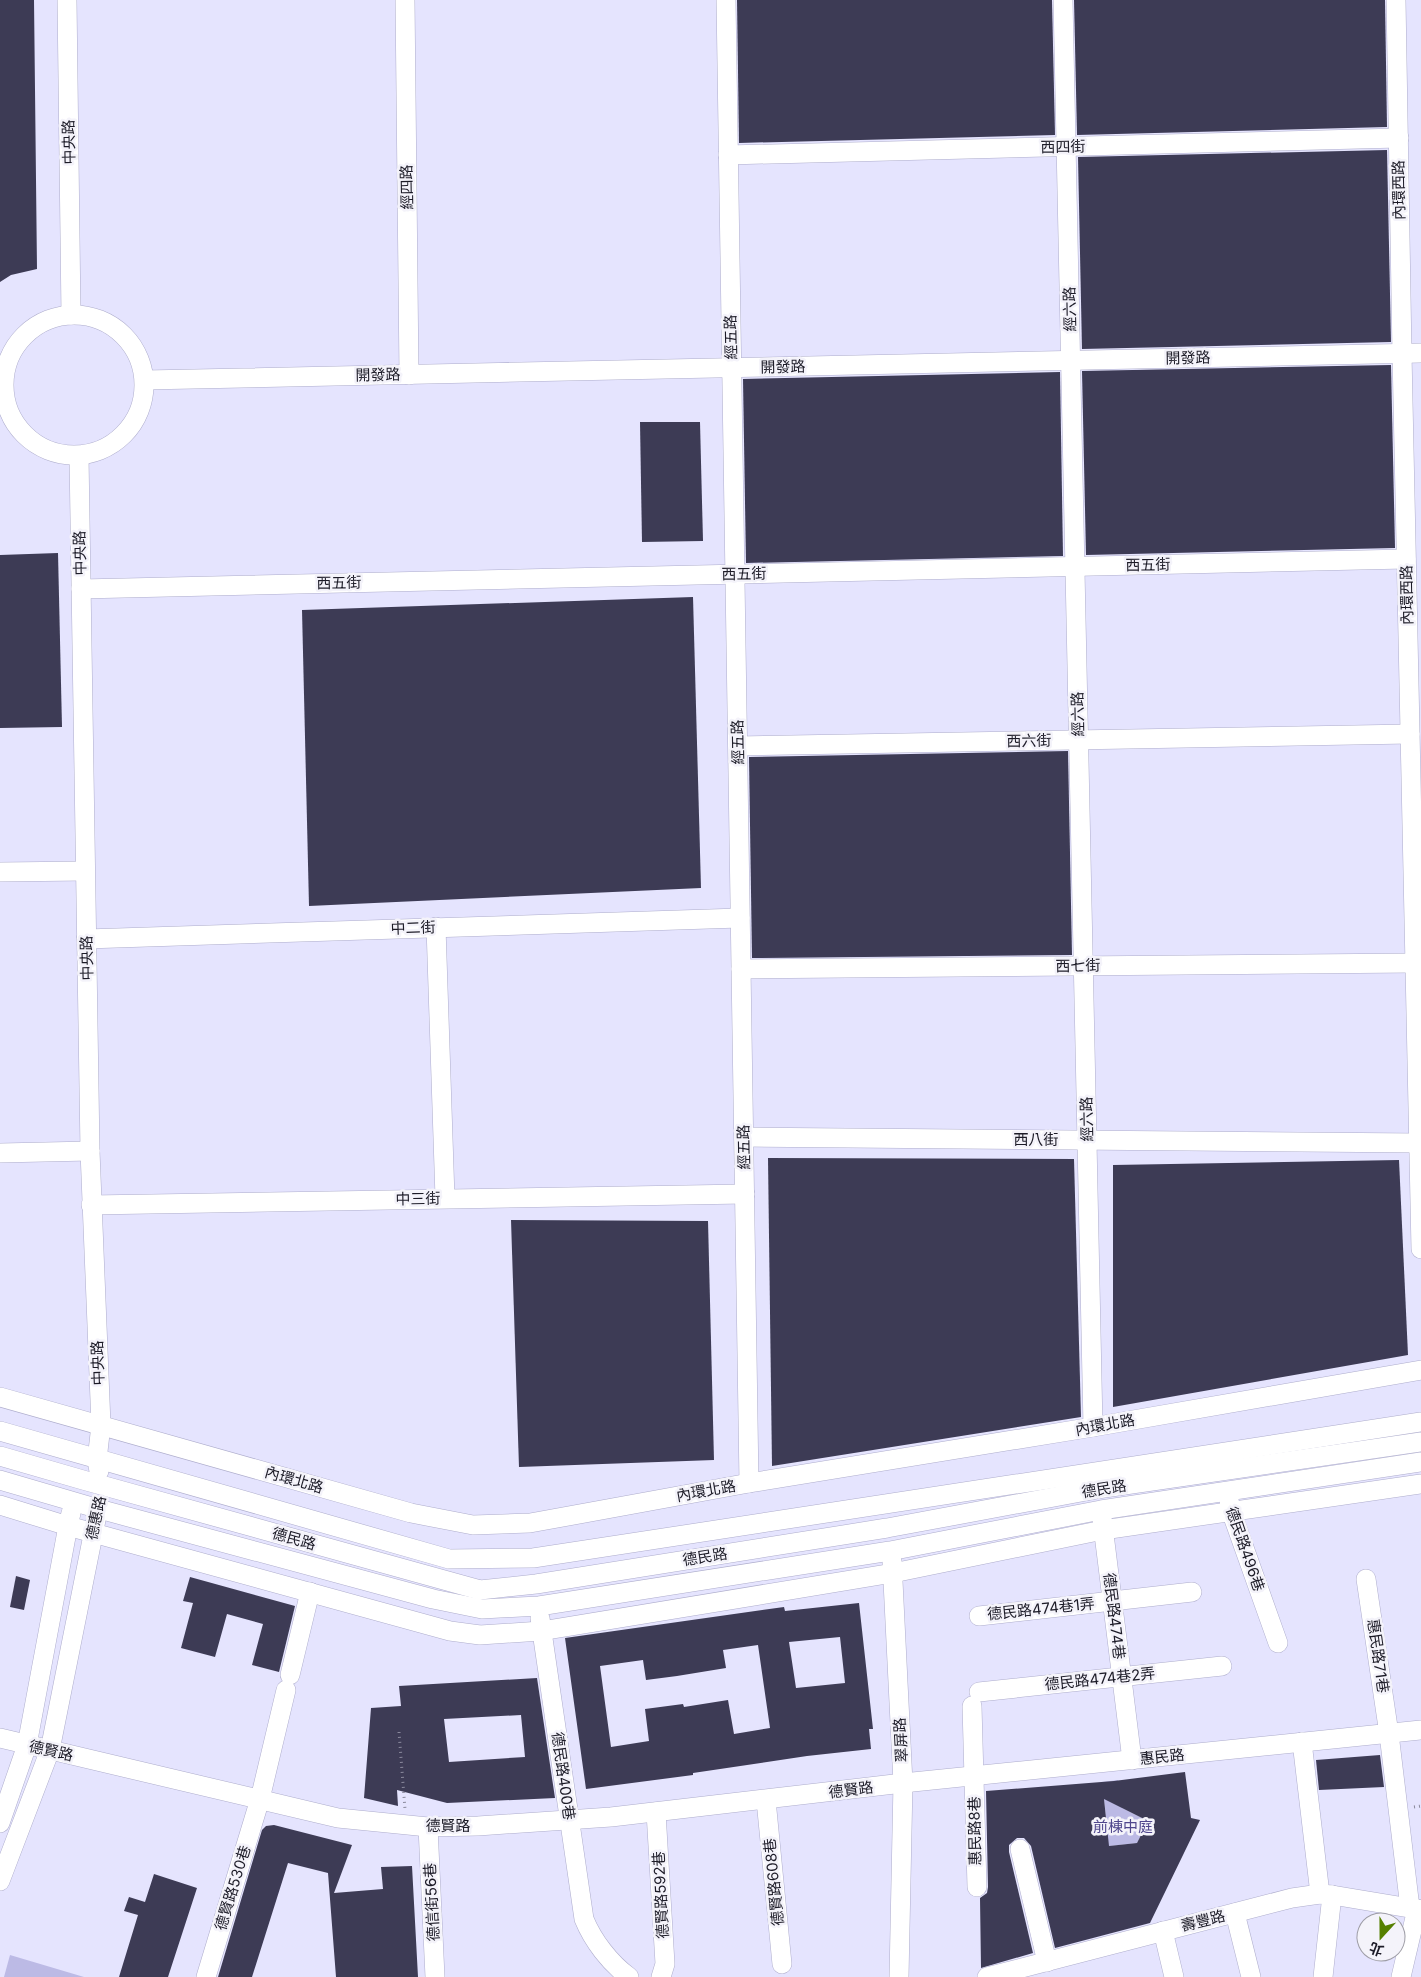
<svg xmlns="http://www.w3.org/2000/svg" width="1421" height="1977" viewBox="0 0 1421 1977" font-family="Inter,'Noto Sans TC',sans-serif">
  <rect width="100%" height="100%" fill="#e5e4fe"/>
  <!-- green -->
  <g fill="#bcbae5">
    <path d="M1118,1780L1122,1808L1148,1821L1137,1843L1100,1847L1107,1825L1102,1782Z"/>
    <path d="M10,1955L84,1977H4Z"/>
  </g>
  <!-- building -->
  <g fill="#3d3b55" fill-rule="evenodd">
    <path d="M0,0H34L37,269L11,275L0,282Z"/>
    <path d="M737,0H1052L1055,135L739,143Z"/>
    <path d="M1074,0H1385L1387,127L1077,135Z"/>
    <path d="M1387,150L1391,342L1082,349L1078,157Z"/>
    <path d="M1391,365L1395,548L1086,555L1082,371Z"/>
    <path d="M1060,372L1063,556L746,563L743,379Z"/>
    <path d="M640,422H700L703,541L642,542Z"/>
    <path d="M58,553L62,727L0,728V555Z"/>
    <path d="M693,597L701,888L309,906L302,610Z"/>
    <path d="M1068,751L1072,955L752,958L749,757Z"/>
    <path d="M768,1158L1074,1159L1081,1417L772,1466Z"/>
    <path d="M1399,1160L1408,1355L1113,1407V1165Z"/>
    <path d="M511,1220L708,1221L714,1460L519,1467Z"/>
    <path d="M16,1576L30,1580L24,1610L10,1607Z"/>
    <path d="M190,1577L295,1606L279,1672L252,1665L263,1624L227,1614L215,1657L181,1648L193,1603L183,1601Z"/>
    <path d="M859,1603L873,1729H869L871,1749L807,1756L693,1773V1775L586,1789L565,1638L784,1607L785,1611ZM840,1637L845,1683L796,1688L789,1642ZM758,1645L770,1728L734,1734L728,1700L684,1707L683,1704L645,1709L649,1741L611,1747L600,1666L643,1660L646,1680L677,1676L726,1668L723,1650Z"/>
    <path d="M537,1678L555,1798L447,1803L397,1790L398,1806L364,1798L371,1708L401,1706L399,1686ZM521,1715L525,1757L449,1762L444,1719Z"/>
    <path d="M1380,1755L1384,1787L1319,1790L1316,1760Z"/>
    <path d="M1185,1772L1191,1818L1200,1820L1150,1923L1055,1948L1031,1846L1024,1838H1017L1009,1845V1852L1033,1953L981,1968L980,1898L987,1893L988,1887L986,1791L1114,1781ZM1104,1799L1148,1821L1137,1843L1109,1846Z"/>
    <path d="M274,1825L352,1845L334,1893L383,1889L381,1867L412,1866L418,1977H336L328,1873L288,1863L252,1977H218L262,1830L266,1826Z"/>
    <path d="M154,1874L197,1888L168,1977H119L138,1915L124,1911L129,1897L145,1902Z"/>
  </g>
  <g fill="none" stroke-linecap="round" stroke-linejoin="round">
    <!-- minor casing -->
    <g stroke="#aeadcc" stroke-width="20">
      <g id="minor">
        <path d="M67,0L71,315"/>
        <path d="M405,0L409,375"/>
        <path d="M726,0L749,1483"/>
        <path d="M1063,0L1093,1427"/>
        <path d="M1396,0L1402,354L1421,1249"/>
        <path d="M728,155L1399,138"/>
        <circle cx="74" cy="385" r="70"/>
        <path d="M145,380L1421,353"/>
        <path d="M79,456L90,1151L101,1425L97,1460L99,1471"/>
        <path d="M81,589L1406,559"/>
        <path d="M738,746L1410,734"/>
        <path d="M0,872L85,871"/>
        <path d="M436,927L445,1198"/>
        <path d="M86,939L740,918"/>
        <path d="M741,969L1415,963"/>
        <path d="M744,1137L1419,1143"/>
        <path d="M0,1153L90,1151"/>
        <path d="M91,1205L745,1194"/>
        <path d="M0,1397L411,1513L473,1525L530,1523L749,1483L1093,1427L1421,1370"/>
        <path d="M0,1431L449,1559L533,1558L1421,1422"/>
        <path d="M0,1456L83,1480L480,1590L536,1584L887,1528L1097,1489L1421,1442"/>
        <path d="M0,1480L99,1509L433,1599L482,1609L539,1606L890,1551L1101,1510L1421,1462"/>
        <path d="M1229,1500L1231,1511L1278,1643"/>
        <path d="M0,1505L68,1526L450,1631L480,1635L541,1631L893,1573L1103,1530L1421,1484"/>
        <path d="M1102,1518L1132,1760"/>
        <path d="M892,1561L903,1783L899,1977"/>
        <path d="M1366,1579L1389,1734L1410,1908"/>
        <path d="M979,1616L1192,1592"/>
        <path d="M540,1618L584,1919C593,1941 610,1963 629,1977"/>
        <path d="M290,1675L310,1592"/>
        <path d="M979,1692L1222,1666"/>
        <path d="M972,1706L977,1887"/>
        <path d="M0,1738L338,1818L428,1827L478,1826L611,1817L903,1783L1421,1730"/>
        <path d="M1302,1742L1320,1894"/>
        <path d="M766,1800L782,1964"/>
        <path d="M656,1812L665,1964L661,1977"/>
        <path d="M0,1823L27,1745L68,1526L71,1513"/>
        <path d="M428,1827L435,1977"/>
        <path d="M1020,1849L1047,1962"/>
        <path d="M0,1881L50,1750L96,1520"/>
        <path d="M1235,1913L1251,1977"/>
        <path d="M1163,1931L1174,1977"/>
        <path d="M206,1977L260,1799L286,1690"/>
        <path d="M987,1977L1292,1898L1320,1894L1332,1895L1421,1910"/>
        <path d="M1323,1977L1332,1895"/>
        <path d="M1401,1977L1417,1909"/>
      </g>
    </g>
    <!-- path -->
    <g stroke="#8b8a9d" stroke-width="3" stroke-dasharray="1 4" stroke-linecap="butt">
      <path d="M399,1732L405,1809"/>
      <path d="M1414,1807L1421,1806"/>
    </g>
    <!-- minor -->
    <use href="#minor" stroke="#fff" stroke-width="19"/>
  </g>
  <g text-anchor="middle" stroke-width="5" stroke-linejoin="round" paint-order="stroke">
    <!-- street labels -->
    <g font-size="15" fill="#1c1b27" stroke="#f4f3fa">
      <text transform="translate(69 142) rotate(-91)" y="5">中央路</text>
      <text transform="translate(1063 147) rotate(-1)" y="5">西四街</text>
      <text transform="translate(407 187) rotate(-91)" y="5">經四路</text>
      <text transform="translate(1399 190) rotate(-91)" y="5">內環西路</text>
      <text transform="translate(1070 309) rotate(-91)" y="5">經六路</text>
      <text transform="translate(731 337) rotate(-91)" y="5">經五路</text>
      <text transform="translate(1188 358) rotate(-1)" y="5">開發路</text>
      <text transform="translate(783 367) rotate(-1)" y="5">開發路</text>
      <text transform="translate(378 375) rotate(-1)" y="5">開發路</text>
      <text transform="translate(80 553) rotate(-91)" y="5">中央路</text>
      <text transform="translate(1148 565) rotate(-1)" y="5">西五街</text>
      <text transform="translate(744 574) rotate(-1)" y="5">西五街</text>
      <text transform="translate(339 583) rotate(-1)" y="5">西五街</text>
      <text transform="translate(1407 595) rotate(-91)" y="5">內環西路</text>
      <text transform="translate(1078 714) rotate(-91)" y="5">經六路</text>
      <text transform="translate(1029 741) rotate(-1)" y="5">西六街</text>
      <text transform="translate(738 742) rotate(-91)" y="5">經五路</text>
      <text transform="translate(413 928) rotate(-2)" y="5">中二街</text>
      <text transform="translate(87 958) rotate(-91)" y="5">中央路</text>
      <text transform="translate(1078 966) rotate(-1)" y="5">西七街</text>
      <text transform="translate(1087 1119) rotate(-91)" y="5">經六路</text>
      <text x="1036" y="1145">西八街</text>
      <text transform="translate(744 1147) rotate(-91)" y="5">經五路</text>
      <text transform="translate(418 1199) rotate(-1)" y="5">中三街</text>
      <text transform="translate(98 1363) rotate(-92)" y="5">中央路</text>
      <text transform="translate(1105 1425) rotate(-10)" y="5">內環北路</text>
      <text transform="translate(294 1480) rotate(16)" y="5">內環北路</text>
      <text transform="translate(1104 1489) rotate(-9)" y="5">德民路</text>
      <text transform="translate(706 1491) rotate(-10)" y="5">內環北路</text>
      <text transform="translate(96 1518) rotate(-78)" y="5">德惠路</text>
      <text transform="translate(294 1539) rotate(16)" y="5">德民路</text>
      <text transform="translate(1245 1549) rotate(71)" y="5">德民路496巷</text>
      <text transform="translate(705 1557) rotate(-9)" y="5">德民路</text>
      <text transform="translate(1041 1609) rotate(-6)" y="5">德民路474巷1弄</text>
      <text transform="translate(1114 1616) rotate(83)" y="5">德民路474巷</text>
      <text transform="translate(1378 1656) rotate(82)" y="5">惠民路71巷</text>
      <text transform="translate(1100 1679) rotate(-6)" y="5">德民路474巷2弄</text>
      <text transform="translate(901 1740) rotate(-93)" y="5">翠屏路</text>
      <text transform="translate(51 1751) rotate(13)" y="5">德賢路</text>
      <text transform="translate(1162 1757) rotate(-6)" y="5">惠民路</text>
      <text transform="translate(563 1776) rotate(82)" y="5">德民路400巷</text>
      <text transform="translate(851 1790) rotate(-7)" y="5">德賢路</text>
      <text x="448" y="1831">德賢路</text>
      <text transform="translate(975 1831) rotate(-91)" y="5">惠民路8巷</text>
      <text transform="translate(774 1882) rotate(-96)" y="5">德賢路608巷</text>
      <text transform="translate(233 1888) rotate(-73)" y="5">德賢路530巷</text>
      <text transform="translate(661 1895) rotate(-93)" y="5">德賢路592巷</text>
      <text transform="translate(432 1902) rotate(-93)" y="5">德信街56巷</text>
      <text transform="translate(1203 1921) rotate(-14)" y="5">壽豐路</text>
    </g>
    <!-- park labels -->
    <g font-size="15" fill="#50478d" stroke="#f4f3fa">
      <text x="1123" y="1832">前棟中庭</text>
    </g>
  </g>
  <!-- north arrow -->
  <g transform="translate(1381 1937) rotate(201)"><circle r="24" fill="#f4f3fa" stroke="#9e9da6"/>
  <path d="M0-4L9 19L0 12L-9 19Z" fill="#568001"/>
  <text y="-8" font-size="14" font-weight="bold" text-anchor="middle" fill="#1c1b27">北</text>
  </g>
</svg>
